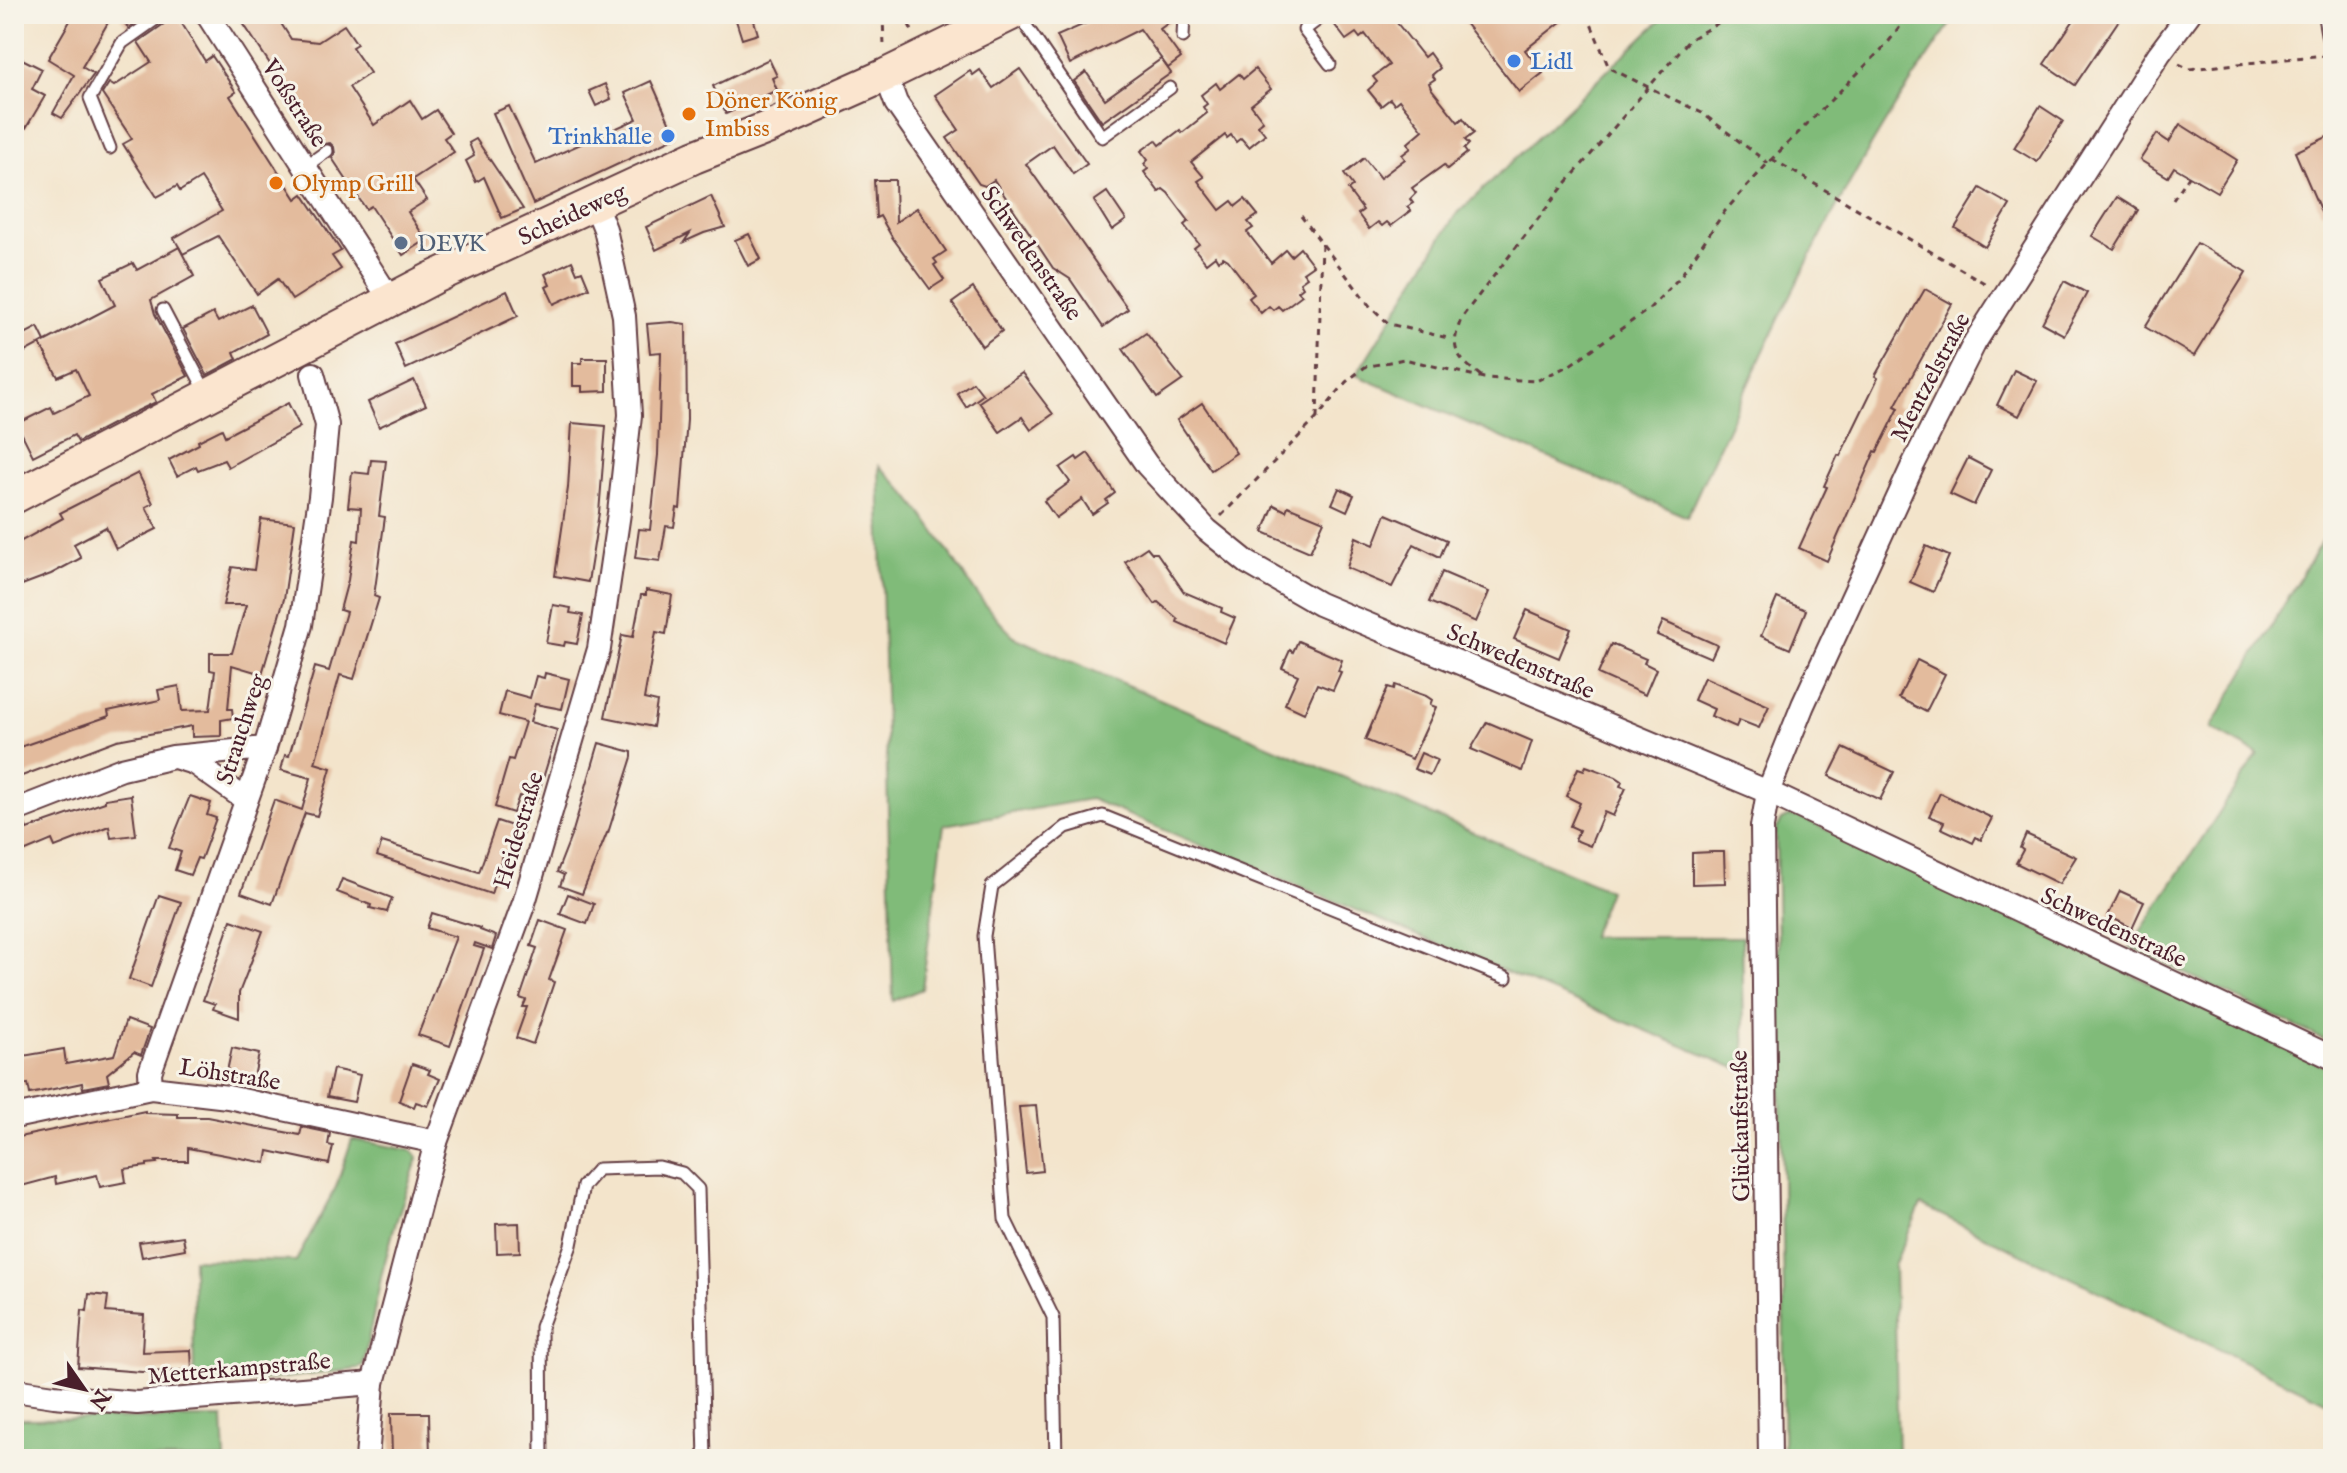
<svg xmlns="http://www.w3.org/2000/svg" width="2347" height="1473" viewBox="0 0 2347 1473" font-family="'IM FELL English',serif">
  <rect width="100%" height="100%" fill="#f7f3e8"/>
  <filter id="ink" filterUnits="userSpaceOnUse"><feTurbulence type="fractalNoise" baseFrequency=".0125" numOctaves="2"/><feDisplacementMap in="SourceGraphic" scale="16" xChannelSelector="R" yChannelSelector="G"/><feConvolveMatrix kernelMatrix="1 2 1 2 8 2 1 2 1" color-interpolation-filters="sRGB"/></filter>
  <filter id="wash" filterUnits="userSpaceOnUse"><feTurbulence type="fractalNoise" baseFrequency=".006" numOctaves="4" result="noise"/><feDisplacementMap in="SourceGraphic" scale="32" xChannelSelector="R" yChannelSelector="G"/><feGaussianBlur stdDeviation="1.8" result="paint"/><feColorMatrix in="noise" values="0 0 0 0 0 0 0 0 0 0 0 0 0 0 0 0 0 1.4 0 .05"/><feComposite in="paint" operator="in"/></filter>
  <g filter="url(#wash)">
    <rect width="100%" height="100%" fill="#f3e4cb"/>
    <!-- forest -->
    <g fill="#80bb79" stroke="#656d52" stroke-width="2">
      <path d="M1667,14H1957C1937,44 1916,74 1896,105C1814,235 1751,377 1687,517L1356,375L1455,216Z"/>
      <path d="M879,466C935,514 962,589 1016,638L1609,890L1591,937H1742L1745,1072L1090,799L944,825L922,989L893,1001Z"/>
      <path d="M2333,522V1044L2130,947L2258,754L2211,728Z"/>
      <path d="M1790,816L1800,817L2333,1070V1405L1921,1205L1894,1265L1898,1459H1783L1784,1297L1776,830L1782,820Z"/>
      <path d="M352,1139L413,1151L418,1157L394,1228L382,1273L363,1365L358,1369L194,1389L193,1259L296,1261L336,1187Z"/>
      <path d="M223,1418L225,1459H14V1419Z"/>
    </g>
    <g id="blocks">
      <!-- building -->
      <g fill="#e3bb9d">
        <path d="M74,14H113L82,67L94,74L62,118L53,113L74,75L48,59Z"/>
        <path d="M118,14H148L128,28Z"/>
        <path d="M171,14H176L205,61L212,56L236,92L230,96L296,199L303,194L341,251L332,256L341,269L292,300L278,279L257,294L218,236L183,254L174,238L222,211L201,178L180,191L177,186L157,197L123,144L132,139L102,94L109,83L114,86L151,62L138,42L168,21Z"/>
        <path d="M237,14H275L291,39L318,42L344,25L357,44L352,47L370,73L349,87L374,125L410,100L422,119L436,110L451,133L444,138L454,152L413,179L427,200L408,212L426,240L403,255L371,206L366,209L332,158L335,154L334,147L330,143L323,144Z"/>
        <path d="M734,14H752L758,34L742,39Z"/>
        <path d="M1098,14H1176L1175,18L1160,29L1181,58L1168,68L1140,29L1070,64L1057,36L1087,23L1086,19Z"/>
        <path d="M1347,14H1408L1397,23L1424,57L1429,53L1440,68L1432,75L1435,79L1429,83L1431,88L1458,122L1463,118L1474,133L1465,140L1469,144L1464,149L1467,153L1447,169L1444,165L1412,188L1416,193L1410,199L1413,203L1407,207L1411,211L1391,226L1387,222L1382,226L1378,222L1369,229L1358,214L1363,210L1348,190L1353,186L1344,174L1364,158L1380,178L1405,159L1402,155L1411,148L1408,143L1423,130L1399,100L1394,104L1390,99L1381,106L1368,90L1377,82L1373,77L1389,65L1365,34L1360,38L1356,33L1346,40L1334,24Z"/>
        <path d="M1458,14H1571L1525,50L1543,73L1519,92Z"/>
        <path d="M2078,14H2123L2075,85L2044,64Z"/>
        <path d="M14,55L42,69L32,89L45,96L26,128L14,121Z"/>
        <path d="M769,59L777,76L772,78L777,90L726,114L713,86Z"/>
        <path d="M1161,59L1171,73L1102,122L1074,81L1086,72L1105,99Z"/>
        <path d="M1020,69L1087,164L1073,174L1053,145L1026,164L1128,309L1103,327L1070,279L1053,268L994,180L985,186L979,184L947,138L959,130L935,95L970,71L973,75L980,70L993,88Z"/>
        <path d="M1255,69L1271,89L1251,105L1263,121L1258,125L1265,134L1249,147L1241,138L1236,142L1231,135L1227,138L1225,135L1191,162L1204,177L1198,181L1220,210L1232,201L1236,206L1245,199L1258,215L1248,222L1253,228L1247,232L1271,263L1286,250L1291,256L1300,248L1313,265L1303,272L1307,277L1300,282L1303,287L1298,291L1302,295L1282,310L1278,306L1273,310L1269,306L1261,313L1249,298L1254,294L1228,260L1223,257L1218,261L1215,256L1206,263L1194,248L1199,244L1184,225L1189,221L1168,193L1163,189L1159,192L1144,172L1148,169L1144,164L1148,160L1141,151L1156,140L1160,145L1180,130L1182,133L1207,113L1203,107L1207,104L1201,95L1216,83L1220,89L1239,74L1243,79Z"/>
        <path d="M651,81L671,126L669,128L674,138L533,204L493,113L509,106L536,164L637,119L625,93Z"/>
        <path d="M605,84L611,99L596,106L589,91Z"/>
        <path d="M2040,106L2063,121L2037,162L2014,148Z"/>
        <path d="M2180,124L2237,160L2217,192L2174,167L2168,177L2140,160L2157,134L2169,142Z"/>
        <path d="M2333,134V207L2321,212L2295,152Z"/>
        <path d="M476,139L523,209L502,218L484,177L476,182L466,161L474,156L469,143Z"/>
        <path d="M874,180H895L896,222L917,208L946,251L934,259L937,263L934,265L944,280L930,289L892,237L880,216L876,218Z"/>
        <path d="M1980,188L2010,205L1985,247L1955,228Z"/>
        <path d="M1107,192L1126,220L1112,230L1094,201Z"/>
        <path d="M711,196L725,227L704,233L684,242L690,233L656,250L646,227Z"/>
        <path d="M2117,197L2138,210L2114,249L2092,236Z"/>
        <path d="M749,234L761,259L748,266L735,240Z"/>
        <path d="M2197,243L2246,272L2194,356L2145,327Z"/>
        <path d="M179,247L194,276L151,300L155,314L188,376L152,394L156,402L135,412L78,442L74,435L33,456L17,424L51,407L54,413L89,396L76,369L58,377L40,344L115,305L102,278L133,263L137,270Z"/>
        <path d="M572,261L577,273L582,271L589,288L554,304L546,287L550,285L545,274Z"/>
        <path d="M2064,281L2087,293L2064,335L2042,323Z"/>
        <path d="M973,288L1002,331L982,346L952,303Z"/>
        <path d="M1925,289L1952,304L1895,406L1899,408L1877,452L1875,451L1827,561L1799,548L1827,487L1824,486L1838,455L1840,456L1878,378L1875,376Z"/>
        <path d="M507,291L518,316L406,369L395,344Z"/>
        <path d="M252,305L267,334L234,352L237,359L207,375L183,329L213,313L218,322Z"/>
        <path d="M672,322L686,324L687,420L680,509L677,508L674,527L666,526L660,561L635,558L639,529L650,530L658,455L661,352L650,353L647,324Z"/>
        <path d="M38,327L45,341L23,353L15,339Z"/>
        <path d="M1146,333L1183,380L1157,398L1123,349Z"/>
        <path d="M582,358H607V391L582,392V386H573V363H582Z"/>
        <path d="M2014,370L2037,381L2019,416L1997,405Z"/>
        <path d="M1022,373L1053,414L1031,430L1022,417L1000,432L979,402Z"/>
        <path d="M414,380L426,405L379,427L368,402Z"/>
        <path d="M973,382L983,395L966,407L957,393Z"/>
        <path d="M288,403L300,427L228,467L224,460L198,470L196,466L177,476L169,460L199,444L198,441L222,429L225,436Z"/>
        <path d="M1202,403L1236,453L1211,470L1177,420Z"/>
        <path d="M572,423L606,426L599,513L588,582L555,576L568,488Z"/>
        <path d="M1088,453L1115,493L1106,500L1108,503L1092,514L1082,499L1056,518L1044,501L1070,482L1060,468L1076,457L1078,460Z"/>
        <path d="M1968,458L1991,470L1974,505L1950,494Z"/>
        <path d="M371,460L386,461L379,516L385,517L374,596L379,598L354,679L340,675L315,763L331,768L317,816L305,813L272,904L241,893L274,800L302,810L311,778L281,770L285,755L289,756L315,667L329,671L346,612L340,610L348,580L354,540L359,541L361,508L348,507L352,472L369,474Z"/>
        <path d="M138,473L153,503L146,507L157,529L116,549L106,527L74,544L81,558L51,574L14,588V545L63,518L60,513Z"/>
        <path d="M1339,488L1354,495L1347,511L1332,504Z"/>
        <path d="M1274,505L1286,511L1288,506L1324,521L1310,552L1263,532Z"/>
        <path d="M1386,514L1447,540L1440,557L1414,544L1392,587L1347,568L1356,537L1374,545Z"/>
        <path d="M261,519L295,523L284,599L262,674L232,665L228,709H232L233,718L221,720V736L192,737V726L117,740L14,779V749L109,716L108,711L160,700L158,690L179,686L182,711L210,710L215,671L210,670V653H232L246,605H223L232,567L254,570Z"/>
        <path d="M1926,546L1949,556L1933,592L1910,582Z"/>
        <path d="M1147,547L1152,553H1157L1184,592L1222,608L1221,612L1235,618L1224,643L1177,622L1178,619L1158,602L1155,604L1125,562Z"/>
        <path d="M1442,572L1489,592L1476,622L1429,602Z"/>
        <path d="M646,590L672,595L666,634L656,632L644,699L657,702L653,727L605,717L622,635L633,637L641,595H646Z"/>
        <path d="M1777,598L1806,610L1790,649L1761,636Z"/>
        <path d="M553,605L571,608L570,613L583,615L577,644L565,642L564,646L546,643Z"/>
        <path d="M1527,610L1571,629L1559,658L1514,639Z"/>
        <path d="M1663,621L1717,645L1711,658L1657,635Z"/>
        <path d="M1298,641L1342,660L1338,671L1341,672L1333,690L1317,684L1304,713L1285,704L1298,675L1282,668L1290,650L1293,652Z"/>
        <path d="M1611,644L1646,659L1644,663L1656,669L1645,695L1598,674Z"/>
        <path d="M1917,660L1945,674L1926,712L1899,698Z"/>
        <path d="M545,673L569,679L562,709L535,704L530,722L557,730L555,739L536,801L519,796L513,813L495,807L509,759L513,760L525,722L499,715L505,691L530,698L536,676L544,678Z"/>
        <path d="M1704,677L1769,706L1759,728L1739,720L1736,727L1711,716L1714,709L1694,700Z"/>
        <path d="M1395,685L1426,696L1432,700L1430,705L1436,707L1412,759L1365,740L1388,687L1394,689Z"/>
        <path d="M1487,722L1532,741L1522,771L1471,749Z"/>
        <path d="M599,743L632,752V757L608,833H607L582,894L560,886L564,875L557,872L573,831Z"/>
        <path d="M1843,748L1894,772L1880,800L1829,776Z"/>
        <path d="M1421,753L1437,760L1430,775L1414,769Z"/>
        <path d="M1586,766L1616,777L1622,781L1620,786L1626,788L1613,816L1604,812L1590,846L1575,840L1579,830L1570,826L1580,803L1566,796L1578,768L1584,770Z"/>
        <path d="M1940,793L1992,818L1981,840L1976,837L1973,843L1941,828L1944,822L1929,816Z"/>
        <path d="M131,795L136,835L111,838L109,826L55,847L52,840L14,856V825L24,822L27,829L105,802V799Z"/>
        <path d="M190,796L211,803L207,815L216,818L201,859L197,858L190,875L175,870L181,852L169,848Z"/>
        <path d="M497,821L524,830L514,856L504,852L491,894L377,856L382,842L479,872Z"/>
        <path d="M2026,834L2076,857L2059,884L2016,863L2023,850L2020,848Z"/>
        <path d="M1713,852H1724L1725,883L1692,884V853Z"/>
        <path d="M342,879L392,898L387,912L370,908L371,905L337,892Z"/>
        <path d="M2120,891L2144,902L2132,928L2108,916Z"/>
        <path d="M568,894L594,904L587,924L560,914Z"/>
        <path d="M159,895L181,902L151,987L129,979Z"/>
        <path d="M432,913L480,928V930L496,936L492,949L475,943L474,946L484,949L450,1046L418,1035L456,937L427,928Z"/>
        <path d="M231,920L263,931L239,993V1018L213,1009L215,1004L203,1000Z"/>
        <path d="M540,920L567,930L549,980L554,982L533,1044L516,1038L527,1007H523L526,1000L520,998L537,948L531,946Z"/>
        <path d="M126,1020L150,1029L141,1055L134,1052L107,1074L109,1083L83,1088L82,1083L30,1094L28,1084L23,1085L17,1057L64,1049L66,1064L114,1055Z"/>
        <path d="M232,1048L259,1054L253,1081L226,1076Z"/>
        <path d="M412,1064L430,1070L428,1074L440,1079L428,1106L416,1102L414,1107L399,1101Z"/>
        <path d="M333,1069L360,1075L354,1102L327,1097Z"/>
        <path d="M1036,1106L1043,1171L1026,1173L1019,1107Z"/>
        <path d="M145,1111V1113L178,1114V1117H207L300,1135L302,1127L330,1133L328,1145L333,1146L329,1164L268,1151L266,1163L188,1148V1161H156L157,1163L147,1164V1166L124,1169L126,1182L100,1187L97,1175L56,1184L55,1177L14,1188V1141L20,1140L19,1137Z"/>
        <path d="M519,1223L520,1252L497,1253L496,1224Z"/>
        <path d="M183,1236L185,1249L142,1257L139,1242Z"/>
        <path d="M89,1294L108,1296L106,1312L144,1315L142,1352L191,1350L192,1370L142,1372L78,1367L82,1310L87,1311Z"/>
        <path d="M391,1413H429L430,1459H392Z"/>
      </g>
    </g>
  </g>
  <g filter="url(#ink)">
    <use href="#blocks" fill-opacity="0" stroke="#633d43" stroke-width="2"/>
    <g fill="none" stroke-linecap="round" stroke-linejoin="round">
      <!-- lane casing -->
      <g stroke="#633d43" stroke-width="15">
        <g id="lane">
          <path d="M1018,14L1102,137L1170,88"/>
          <path d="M1317,14L1320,18L1304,30L1330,64"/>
          <path d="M1183,37L1184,14"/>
          <path d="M110,148L90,98L122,43L163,14"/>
          <path d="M306,166L327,151"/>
          <path d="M163,310L206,392"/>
          <path d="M542,1459L541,1327L571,1245L583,1186L598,1169L659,1167L682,1173L698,1189L705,1459"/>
          <path d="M1056,1459L1053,1317L1005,1219L984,936L992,886L1066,827L1103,816L1506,978"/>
        </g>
      </g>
      <!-- street casing -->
      <g stroke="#633d43" stroke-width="26">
        <g id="street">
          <path d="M207,14L391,301"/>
          <path d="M2329,14L2333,36"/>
          <path d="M886,75L896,103L1147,465L1207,530L1248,563L1319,604L1768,792L2333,1058"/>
          <path d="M178,758L194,763L246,800"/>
          <path d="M14,811L122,769L173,757L265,748"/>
          <path d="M151,1088L150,1072L265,748L301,625L320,497L327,425L313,374"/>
          <path d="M14,1117L151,1088L228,1097L436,1142"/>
          <path d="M14,1390L54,1396L137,1403L373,1383"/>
          <path d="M367,1459L373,1383L436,1142L524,903L599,649L619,513L630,415L624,316L605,229L595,204"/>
          <path d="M1770,1459L1762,827L1768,792L1803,705L1914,463L1975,342L2159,54L2189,14"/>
        </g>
      </g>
      <!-- secondary casing -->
      <g stroke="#633d43" stroke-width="36">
        <path id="secondary" d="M14,497L433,278L694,157L767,128L886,75L1011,14"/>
      </g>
      <!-- path -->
      <g stroke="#633d43" stroke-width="3" stroke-dasharray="6 6" stroke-linecap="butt">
        <path d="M883,14L884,47"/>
        <path d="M904,14L914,35"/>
        <path d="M1587,14L1609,68L1702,113L1768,163"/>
        <path d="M2179,64L2189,69L2325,55"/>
        <path d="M1772,159L1988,285"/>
        <path d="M2173,200L2189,176"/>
        <path d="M1301,216L1369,305L1389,324L1452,339"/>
        <path d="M1481,376C1455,356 1449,349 1462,317L1562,188L1690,39L1734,14"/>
        <path d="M1317,418L1322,242"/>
        <path d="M1221,516L1317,418L1346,382L1365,367L1404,359L1484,378L1536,381L1570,365L1649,309L1680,277L1725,211L1768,163L1886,45L1910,14"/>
      </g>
      <!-- lane -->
      <use href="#lane" stroke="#fff" stroke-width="11"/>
      <!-- street -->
      <use href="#street" stroke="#fff" stroke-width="22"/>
      <!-- secondary -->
      <use href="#secondary" stroke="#fbe5cf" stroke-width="32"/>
    </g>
  </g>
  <!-- markers -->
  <g fill="#3f7fe0" stroke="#f7f3e8" stroke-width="3">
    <circle cx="1514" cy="61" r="8"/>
    <circle cx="668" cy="136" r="8"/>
  </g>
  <g fill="#e8710a" stroke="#f7f3e8" stroke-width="3">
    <circle cx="689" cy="114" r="8"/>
    <circle cx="276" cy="183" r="8"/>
  </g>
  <circle fill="#5c6f8a" stroke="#f7f3e8" stroke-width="3" cx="401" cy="243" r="8"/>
  <g text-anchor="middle" stroke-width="6" stroke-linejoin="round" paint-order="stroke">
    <!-- shop labels -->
    <g font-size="24" fill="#366cbe" stroke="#f7f3e8" text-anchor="start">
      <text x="1530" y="69">Lidl</text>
      <text x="652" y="144" text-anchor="end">Trinkhalle</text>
    </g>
    <!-- food labels -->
    <g font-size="24" fill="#c56008" stroke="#f7f3e8" text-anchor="start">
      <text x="705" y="108">Döner König<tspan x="705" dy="28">Imbiss</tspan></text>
      <text x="292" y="191">Olymp Grill</text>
    </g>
    <!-- street labels -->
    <g font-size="24" fill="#4a1f2b" stroke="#f7f3e8">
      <text transform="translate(295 103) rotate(57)" y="8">Voßstraße</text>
      <text transform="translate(572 214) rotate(-25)" y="8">Scheideweg</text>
      <text transform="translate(1032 253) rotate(55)" y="8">Schwedenstraße</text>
      <text transform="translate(1930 377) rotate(-62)" y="8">Mentzelstraße</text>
      <text transform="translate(1521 661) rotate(23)" y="8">Schwedenstraße</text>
      <text transform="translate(241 729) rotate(-72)" y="8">Strauchweg</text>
      <text transform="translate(518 830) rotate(-73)" y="8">Heidestraße</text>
      <text transform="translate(2114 927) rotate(25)" y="8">Schwedenstraße</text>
      <text transform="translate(230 1074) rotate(9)" y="8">Löhstraße</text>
      <text transform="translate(1740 1126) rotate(-91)" y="8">Glückaufstraße</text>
      <text transform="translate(239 1368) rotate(-5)" y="8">Metterkampstraße</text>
    </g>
    <!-- service labels -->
    <g font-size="24" fill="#4e5e75" stroke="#f7f3e8" text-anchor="start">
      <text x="417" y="251">DEVK</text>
    </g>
  </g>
  <!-- margin -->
  <rect width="2347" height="1473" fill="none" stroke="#f7f3e8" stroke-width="48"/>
  <!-- north arrow -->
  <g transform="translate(84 1389) rotate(124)" stroke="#f7f3e8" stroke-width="6" paint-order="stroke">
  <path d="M0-6L14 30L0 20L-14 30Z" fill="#4a1f2b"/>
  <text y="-12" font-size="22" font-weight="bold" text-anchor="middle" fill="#4a1f2b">N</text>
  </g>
</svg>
